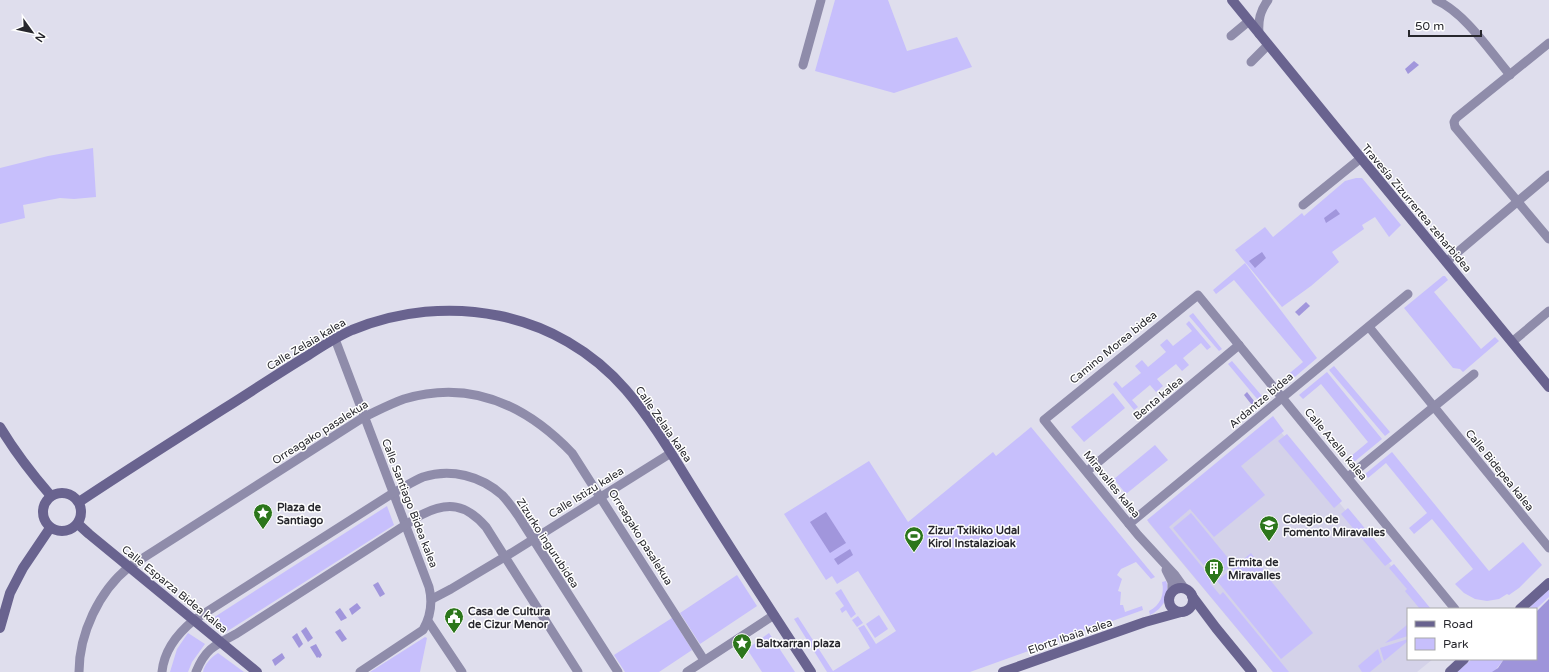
<svg xmlns="http://www.w3.org/2000/svg" width="1549" height="672" viewBox="0 0 1549 672" font-family="'Varela Round',sans-serif">
  <rect width="100%" height="100%" fill="#dfdeed"/>
  <!-- built -->
  <path fill="#d4d2e9" d="M1271,420L1427,609H1408V659H1433L1417,672H1273L1148,522Z"/>
  <!-- green -->
  <g fill="#c7bffc">
    <path d="M835,0H888L907,51L957,37L972,67L894,93L815,71Z"/>
    <path d="M93,148L96,197L74,199L60,198L23,205L25,218L0,224V168L48,156Z"/>
    <path d="M1356,178H1362L1401,225L1389,237L1375,217L1362,225L1364,229L1332,252L1339,262L1311,286L1282,307L1235,250L1265,227L1273,237L1302,213L1304,216L1345,181Z"/>
    <path d="M1245,263L1317,358L1289,382L1285,377L1303,362L1234,280L1216,294L1213,290Z"/>
    <path d="M1443,276H1445L1448,280L1434,292L1481,349L1495,337L1499,341L1463,372L1460,369L1453,368L1404,308Z"/>
    <path d="M1193,313L1222,349L1219,351L1189,316Z"/>
    <path d="M1189,321L1211,347L1207,350L1201,343L1183,358L1189,365L1182,371L1176,364L1157,379L1163,386L1156,392L1150,385L1132,400L1138,407L1134,410L1113,384L1116,381L1122,388L1141,373L1135,366L1142,360L1148,367L1166,352L1160,345L1167,339L1173,346L1192,331L1186,324Z"/>
    <path d="M1232,361L1262,396L1258,400L1228,364Z"/>
    <path d="M1334,366L1390,432L1385,436L1329,370Z"/>
    <path d="M1327,372L1382,439L1354,462L1350,457L1368,442L1321,384L1303,399L1299,395Z"/>
    <path d="M1113,393L1125,408L1084,442L1071,427Z"/>
    <path d="M1273,416L1284,431L1241,466L1265,495L1214,537L1190,509L1169,527L1213,580L1210,583L1220,595L1223,592L1289,672H1273L1147,520Z"/>
    <path d="M1031,427L1155,577L1151,579L1136,562L1121,569L1117,575L1122,579L1118,591L1121,592L1120,605H1123L1125,612L1142,606L1143,610L970,672H827L794,619L798,617L833,671L870,648L858,628L864,625L876,644L896,631L858,571L837,584L832,576L826,580L784,514L869,461L908,522L993,452L996,456Z"/>
    <path d="M1287,434L1342,501L1334,508L1278,441Z"/>
    <path d="M1155,445L1168,460L1126,494L1114,479Z"/>
    <path d="M1392,452L1489,571L1523,542L1542,565L1519,588L1509,595L1507,594L1499,599L1487,601L1475,599L1464,593L1455,584L1473,569L1432,519L1414,534L1409,528L1427,513L1386,463L1368,478L1365,474Z"/>
    <path d="M387,506L394,525L223,634L206,621L209,614L213,618Z"/>
    <path d="M1348,508L1392,561L1385,566L1341,514Z"/>
    <path d="M1191,513L1233,564L1215,579L1173,528Z"/>
    <path d="M1251,553L1264,570L1263,571L1313,633L1281,659L1217,581Z"/>
    <path d="M1394,564L1431,609H1420L1405,591L1407,589L1389,568Z"/>
    <path d="M737,575L757,606L700,644L680,613Z"/>
    <path d="M1166,581C1171,595 1163,609 1150,615L1149,611C1160,606 1165,594 1162,582Z"/>
    <path d="M841,589L856,614L851,618L846,610L842,613L840,609L844,606L835,593Z"/>
    <path d="M1549,589V597L1536,609H1528Z"/>
    <path d="M879,615L888,629L875,638L866,624Z"/>
    <path d="M858,616L863,623L857,627L852,620Z"/>
    <path d="M672,618L692,650L659,672H625L614,655Z"/>
    <path d="M1408,624V636L1385,643Z"/>
    <path d="M188,633L205,644L192,662L188,672H170L177,649Z"/>
    <path d="M769,633L795,672H762L747,649Z"/>
    <path d="M425,637L427,638L420,672H370Z"/>
    <path d="M1408,639V641L1384,661L1380,648Z"/>
    <path d="M1378,649L1382,662L1370,672H1362L1358,666Z"/>
    <path d="M218,653L244,672H203C204,665 211,657 218,653Z"/>
    <path d="M1472,659H1504L1494,672H1457Z"/>
  </g>
  <!-- forest -->
  <path fill="#9e94da" d="M1549,599V672H1492L1498,668L1504,659H1536V612Z"/>
  <!-- water -->
  <g fill="#a196dc">
    <path d="M1414,61L1419,65L1408,74L1405,69Z"/>
    <path d="M1336,209L1340,214L1326,223L1324,218Z"/>
    <path d="M1262,252L1266,258L1255,268L1249,261Z"/>
    <path d="M1306,302L1310,306L1299,316L1295,312Z"/>
    <path d="M1247,392L1258,406L1255,409L1244,395Z"/>
    <path d="M826,512L846,543L830,553L810,522Z"/>
    <path d="M850,549L853,555L838,565L834,559Z"/>
    <path d="M378,582L385,594L380,597L373,585Z"/>
    <path d="M357,603L361,608L352,615L349,609Z"/>
    <path d="M340,608L347,618L341,621L335,612Z"/>
    <path d="M306,627L313,638L308,642L301,631Z"/>
    <path d="M340,629L347,639L342,642L335,632Z"/>
    <path d="M297,633L303,644L299,648L292,637Z"/>
    <path d="M316,644L322,655L320,658L318,657L317,658L310,647Z"/>
    <path d="M282,653L285,658L275,666L272,660Z"/>
  </g>
  <g fill="none" stroke-linecap="round" stroke-linejoin="round">
    <!-- street -->
    <g stroke="#8f8caa" stroke-width="9">
      <path d="M1436,0C1465,13 1489,50 1510,75"/>
      <path d="M1259,34C1258,20 1260,11 1268,0"/>
      <path d="M1231,36L1249,21"/>
      <path d="M1549,43L1456,118L1454,122L1455,127L1549,239"/>
      <path d="M1251,62L1268,45"/>
      <path d="M803,65L821,0"/>
      <path d="M1303,205L1361,158"/>
      <path d="M1446,262L1549,175"/>
      <path d="M1369,327L1549,548"/>
      <path d="M335,339L429,587C433,603 431,616 423,630L360,672"/>
      <path d="M1512,342L1549,311"/>
      <path d="M1091,468L1239,345"/>
      <path d="M1348,477L1474,374"/>
      <path d="M1129,524L1408,294"/>
      <path d="M1166,570L1172,582V593"/>
      <path d="M1185,589L1175,575L1138,535L1044,420L1198,295L1455,609"/>
      <path d="M432,599L451,589L513,552L671,453"/>
      <path d="M428,621L462,672"/>
      <path d="M79,672C79,634 99,591 129,567L364,417C377,411 390,404 404,399C471,379 526,405 572,453L704,660"/>
      <path d="M162,672C164,651 178,633 194,620L393,493C403,488 413,481 423,477C451,468 481,476 502,495C508,501 514,510 519,517L618,672"/>
      <path d="M196,672C205,649 215,645 236,634L421,515C448,501 466,504 486,527L578,672"/>
      <path d="M687,672L774,615"/>
    </g>
    <!-- secondary -->
    <g stroke="#69638f" stroke-width="10">
      <path d="M1232,0L1337,129L1549,387"/>
      <path d="M0,427C15,452 32,474 51,496"/>
      <circle cx="62" cy="512" r="19"/>
      <path d="M79,502C127,470 176,439 225,408C252,391 279,373 307,356C321,347 336,337 352,330C447,291 558,311 626,390C656,425 679,467 704,506C739,562 775,617 811,672"/>
      <path d="M78,524L89,534L257,672"/>
      <circle cx="1181" cy="600" r="12"/>
      <path d="M1192,596L1216,628L1252,672"/>
      <path d="M1520,609L1549,583"/>
      <path d="M0,628L10,593L23,568L50,528"/>
      <path d="M1003,672L1145,622L1181,612"/>
      <path d="M1450,672L1464,659"/>
    </g>
  </g>
  <!-- icons -->
  <defs>
    <g id="sight-pin" transform="scale(1)"><path d="M0 17L-7.5 6A9.5 9.5 0 1 1 7.5 6Z" fill="#2c761b" stroke="#fff"/><path d="M0-6L1.8-2.2L6-1.7L2.9 1.2L3.7 5.4L0 3.3L-3.7 5.4L-2.9 1.2L-6-1.7L-1.8-2.2Z" fill="#fff"/></g>
    <g id="school-pin" transform="scale(1)"><path d="M0 17L-7.5 6A9.5 9.5 0 1 1 7.5 6Z" fill="#2c761b" stroke="#fff"/><path d="M0-5L7-2L0 1L-7-2ZM-4 1L0 2.5L4 1V4Q0 6-4 4Z" fill="#fff"/></g>
    <g id="stadium-pin" transform="scale(1)"><path d="M0 17L-7.5 6A9.5 9.5 0 1 1 7.5 6Z" fill="#2c761b" stroke="#fff"/><path d="M0-5a6.5 5 0 1 0 0 10a6.5 5 0 1 0 0-10ZM-3.5-1.8h7v3.6h-7Z" fill="#fff"/></g>
    <g id="building-pin" transform="scale(1)"><path d="M0 17L-7.5 6A9.5 9.5 0 1 1 7.5 6Z" fill="#2c761b" stroke="#fff"/><path d="M-4-6H4V6H1V3H-1V6H-4ZM-2.5-4.3h1.7v1.8h-1.7ZM.8-4.3h1.7v1.8H.8ZM-2.5-1h1.7V.8h-1.7ZM.8-1h1.7V.8H.8Z" fill="#fff"/></g>
    <g id="civic-pin" transform="scale(1)"><path d="M0 17L-7.5 6A9.5 9.5 0 1 1 7.5 6Z" fill="#2c761b" stroke="#fff"/><path d="M-.6-6.5H3V-4.5H.6V-3L4-1V1h2V6H-6V1h2V-1L-.6-3ZM-1.2 2.5V6h2.4V2.5Z" fill="#fff"/></g>
  </defs>
  <g fill-rule="evenodd">
    <use href="#sight-pin" x="263" y="513"/>
    <use href="#school-pin" x="1269" y="525"/>
    <use href="#stadium-pin" x="914" y="536"/>
    <use href="#building-pin" x="1214" y="568"/>
    <use href="#civic-pin" x="454" y="617"/>
    <use href="#sight-pin" x="742" y="643"/>
  </g>
  <g text-anchor="middle" stroke-width="3" stroke-linejoin="round" paint-order="stroke">
    <!-- street labels -->
    <g font-size="11" fill="#27272d" stroke="#fff">
      <text transform="translate(1417 208) rotate(50)" y="4">Travesía Zizurrertea zeharbidea</text>
      <text transform="translate(306 344) rotate(-31)" y="4">Calle Zelaia kalea</text>
      <text transform="translate(1113 347) rotate(-39)" y="4">Camino Morea bidea</text>
      <text transform="translate(1158 398) rotate(-40)" y="4">Benta kalea</text>
      <text transform="translate(1261 400) rotate(-40)" y="4">Ardantze bidea</text>
      <text transform="translate(664 424) rotate(55)" y="4">Calle Zelaia kalea</text>
      <text transform="translate(320 432) rotate(-32)" y="4">Orreagako pasalekua</text>
      <text transform="translate(1336 444) rotate(50)" y="4">Calle Azella kalea</text>
      <text transform="translate(1500 470) rotate(51)" y="4">Calle Bidepea kalea</text>
      <text transform="translate(1112 484) rotate(51)" y="4">Miravalles kalea</text>
      <text transform="translate(586 492) rotate(-32)" y="4">Calle Istizu kalea</text>
      <text transform="translate(410 503) rotate(69)" y="4">Calle Santiago Bidea kalea</text>
      <text transform="translate(641 537) rotate(58)" y="4">Orreagako pasalekua</text>
      <text transform="translate(548 543) rotate(57)" y="4">Zizurko ingurubidea</text>
      <text transform="translate(175 589) rotate(39)" y="4">Calle Esparza Bidea kalea</text>
      <text transform="translate(1070 636) rotate(-19)" y="4">Elortz Ibaia kalea</text>
    </g>
    <!-- poi labels -->
    <g font-size="11" font-weight="bold" fill="#27272d" stroke="#fff" text-anchor="start">
      <text x="277" y="511">Plaza de<tspan x="277" dy="13">Santiago</tspan></text>
      <text x="1283" y="523">Colegio de<tspan x="1283" dy="13">Fomento Miravalles</tspan></text>
      <text x="928" y="534">Zizur Txikiko Udal<tspan x="928" dy="13">Kirol Instalazioak</tspan></text>
      <text x="1228" y="566">Ermita de<tspan x="1228" dy="13">Miravalles</tspan></text>
      <text x="468" y="615">Casa de Cultura<tspan x="468" dy="13">de Cizur Menor</tspan></text>
      <text x="756" y="647">Baltxarran plaza</text>
    </g>
  </g>
  <!-- legend -->
  <rect x="1407" y="608" width="130" height="52" fill="#ffffff" stroke="#a9a9ab"/>
  <rect x="1415" y="621" width="20" height="6" fill="#69638f" stroke="#a9a9ab"/>
  <text x="1443" y="628" font-size="12" fill="#27272d">Road</text>
  <rect x="1415" y="638" width="20" height="12" fill="#c7bffc" stroke="#a9a9ab"/>
  <text x="1443" y="648" font-size="12" fill="#27272d">Park</text>
  <!-- north arrow -->
  <g transform="translate(32 32) rotate(123)" stroke="#ffffff" stroke-width="3" paint-order="stroke">
  <path d="M0-3L7 15L0 10L-7 15Z" fill="#27272d"/>
  <text y="-6" font-size="11" font-weight="bold" text-anchor="middle" fill="#27272d">N</text>
  </g>
  <!-- scale -->
  <path d="M1409 30v6h72v-6" fill="none" stroke="#27272d" stroke-width="2"/>
  <text x="1415" y="30" font-size="12" fill="#27272d" stroke="#ffffff" stroke-width="3" paint-order="stroke">50 m</text>
</svg>
